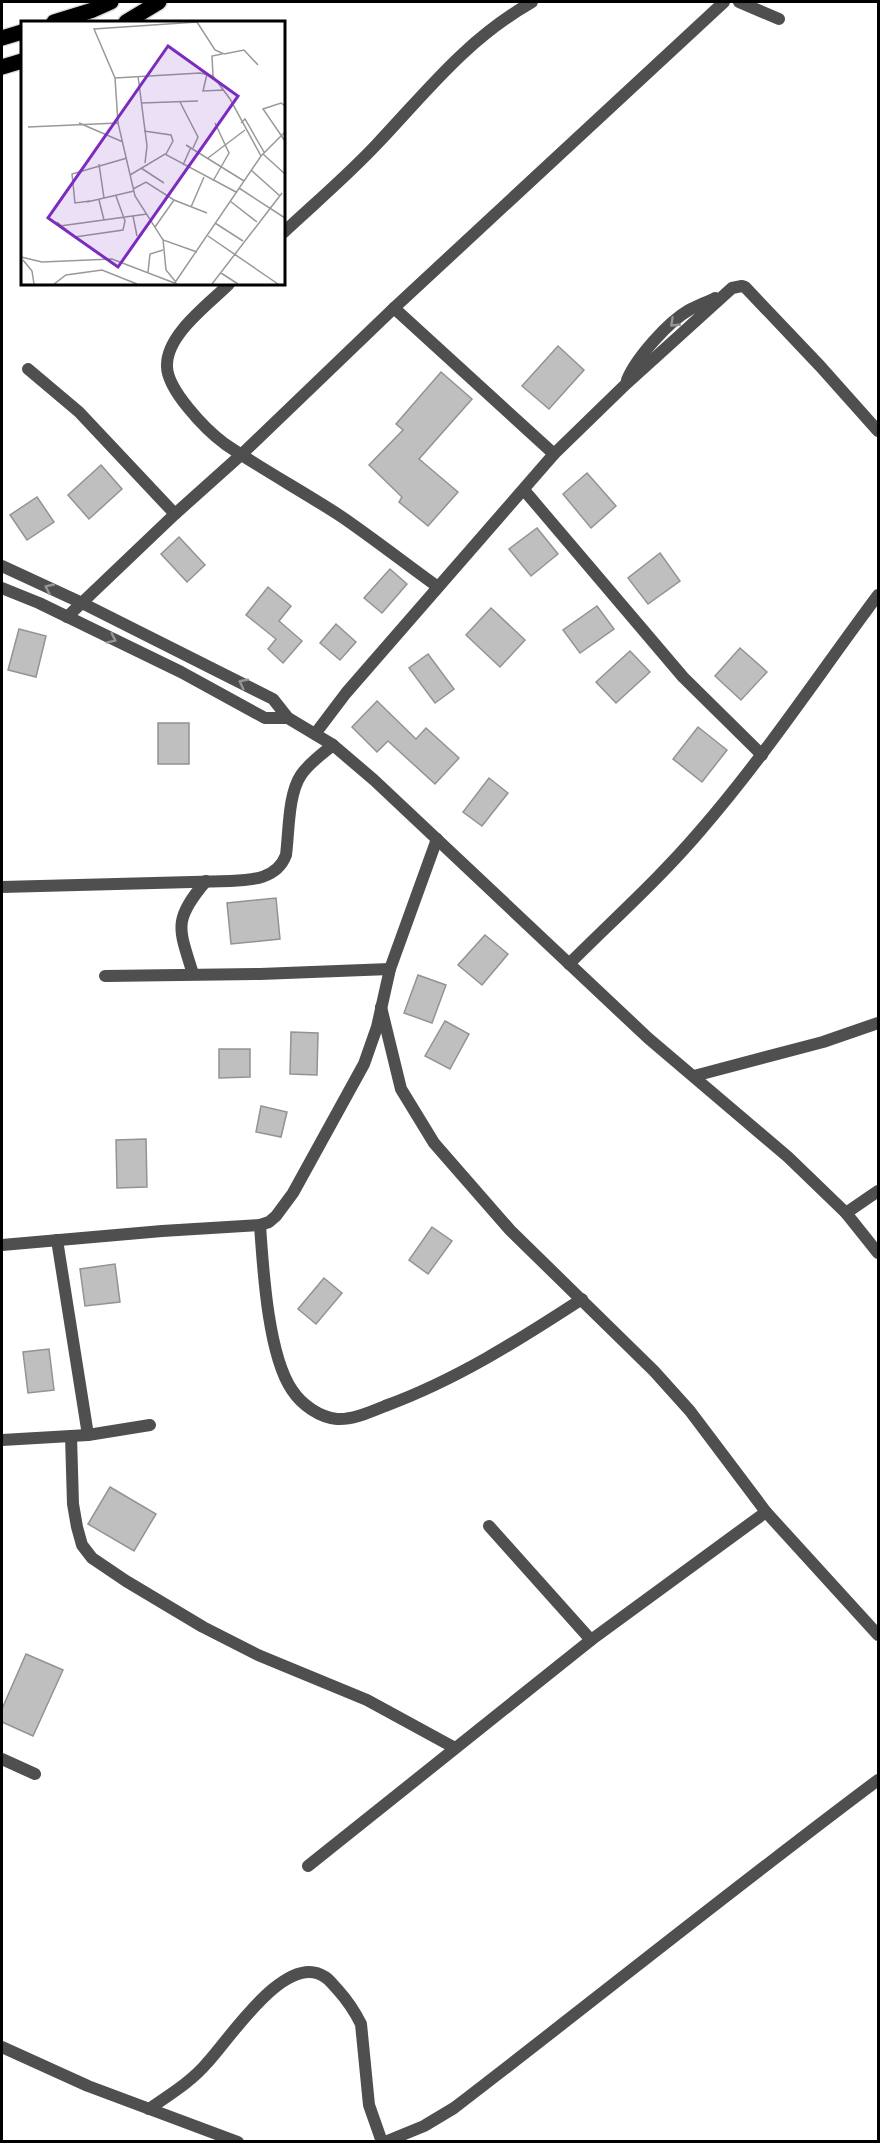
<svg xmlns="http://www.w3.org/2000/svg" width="880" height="2143" viewBox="0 0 880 2143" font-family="Quicksand,sans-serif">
  <rect width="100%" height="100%" fill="#fff"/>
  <!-- building -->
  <g fill="#bfbfbf" stroke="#939393" stroke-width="1.5">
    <path d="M558,346L584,370L549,409L522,386Z"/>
    <path d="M441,372L472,399L419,459L458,492L428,526L399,502L402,497L369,465L403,430L396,424Z"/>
    <path d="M101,465L122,489L89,519L68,495Z"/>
    <path d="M587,473L616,506L591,528L563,494Z"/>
    <path d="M37,497L54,522L27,540L10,515Z"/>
    <path d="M537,528L558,554L531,576L509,549Z"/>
    <path d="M179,537L205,565L187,582L161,554Z"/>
    <path d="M660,553L680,581L648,604L628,578Z"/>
    <path d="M390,569L407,584L382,613L364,598Z"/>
    <path d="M268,587L291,606L279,621L302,641L283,663L268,649L276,639L246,615Z"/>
    <path d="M597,606L614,629L580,653L563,630Z"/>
    <path d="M491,608L525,640L500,667L466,635Z"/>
    <path d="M336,624L356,642L340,660L320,643Z"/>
    <path d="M19,629L46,636L36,677L8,670Z"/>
    <path d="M740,648L767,672L741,700L715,676Z"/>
    <path d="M630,651L650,672L616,703L596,682Z"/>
    <path d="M428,654L454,689L435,703L409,668Z"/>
    <path d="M377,701L416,739L426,728L459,758L435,784L388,741L377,752L352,727Z"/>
    <rect x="158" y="723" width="31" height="41"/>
    <path d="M698,727L727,750L702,782L673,759Z"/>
    <path d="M489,778L508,793L482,826L463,812Z"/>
    <path d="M276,898L280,939L231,944L227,903Z"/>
    <path d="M485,935L508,954L482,985L458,965Z"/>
    <path d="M418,975L446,985L432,1023L404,1013Z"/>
    <path d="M445,1021L469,1034L450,1069L425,1056Z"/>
    <path d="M291,1032L318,1033L317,1075L290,1074Z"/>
    <path d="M219,1049H250V1077L219,1078Z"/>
    <path d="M261,1106L287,1112L281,1137L256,1132Z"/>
    <path d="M146,1139L147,1187L117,1188L116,1140Z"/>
    <path d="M432,1227L452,1241L428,1274L409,1260Z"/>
    <path d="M115,1264L120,1302L85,1306L80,1269Z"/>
    <path d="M324,1278L342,1293L316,1324L298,1309Z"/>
    <path d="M49,1349L54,1390L28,1393L23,1352Z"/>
    <path d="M110,1487L156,1514L134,1551L88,1524Z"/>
    <path d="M26,1654L63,1670L33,1736L2,1722V1709Z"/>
  </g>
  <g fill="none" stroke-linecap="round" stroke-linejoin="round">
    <!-- primary casing -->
    <g stroke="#dbdbdb" stroke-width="18">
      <g id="primary">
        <path d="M54,22L93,10L111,2"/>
        <path d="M126,22L159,2"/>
        <path d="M2,38L22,32"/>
        <path d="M2,67L22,61"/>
      </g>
    </g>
    <!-- street -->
    <g stroke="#4f4f4f" stroke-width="12">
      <path d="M739,2L779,19"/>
      <path d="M284,232C315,203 348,175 377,144C428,90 466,40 532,2"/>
      <path d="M229,284C209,304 167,334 167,365C166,389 206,430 225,444C263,470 304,492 342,517C374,539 406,564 438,587"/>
      <path d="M394,308L554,454"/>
      <path d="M28,369L79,412L175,514"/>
      <path d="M627,380C636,358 668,322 689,310C698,305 707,302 715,298"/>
      <path d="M524,490L683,677L762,755"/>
      <path d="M2,566L82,603L273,699L288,718L333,745L374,780L648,1038L788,1157L846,1213L878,1253"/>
      <path d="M2,588L39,603L181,672L265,718H288"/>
      <path d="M67,617L175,514L242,454L394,308L724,2"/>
      <path d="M315,734L346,693L554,454L626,384L732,288L742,286L745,287L820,366L878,431"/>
      <path d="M2,887L230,881C252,880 277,879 286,855C289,832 288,794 301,775C309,763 322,754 333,745"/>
      <path d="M569,964C613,920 660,878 700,831C765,756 819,674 878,595"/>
      <path d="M193,974C179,928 172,921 206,881"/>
      <path d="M105,976L260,974L390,969"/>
      <path d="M381,1007L401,1089L434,1143L510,1230L654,1371L690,1411L766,1512L878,1635"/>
      <path d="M694,1076L823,1042L878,1023"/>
      <path d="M846,1213L878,1191"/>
      <path d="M260,1225C263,1269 268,1355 292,1390C302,1405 319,1417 337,1419C353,1420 370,1412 385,1406C456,1380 519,1340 582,1299"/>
      <path d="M57,1240L88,1435"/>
      <path d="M2,1245L162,1231L260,1225L269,1222L276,1216L293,1193L364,1064L377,1027L390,969L437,839"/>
      <path d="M71,1436L73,1504L77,1527L82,1545L92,1558L126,1581L203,1627L258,1655L367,1700L455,1748"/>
      <path d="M2,1440L88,1435L150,1425"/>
      <path d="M489,1526L591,1640"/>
      <path d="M2,1759L35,1774"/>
      <path d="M308,1866L591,1640L766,1512"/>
      <path d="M2,2047L88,2086L238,2142"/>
      <path d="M149,2109C169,2095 191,2082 207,2063C229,2040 286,1950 325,1977C330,1980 334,1986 338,1990C347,2000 355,2012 361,2024L369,2105L382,2142"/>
      <path d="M385,2142L424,2126L454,2108C596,1999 735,1887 878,1780"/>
    </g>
    <!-- primary -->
    <use href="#primary" stroke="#000" stroke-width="15"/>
  </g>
  <!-- one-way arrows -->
  <defs><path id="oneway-chevron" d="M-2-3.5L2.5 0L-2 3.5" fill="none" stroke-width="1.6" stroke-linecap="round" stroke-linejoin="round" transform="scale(1.5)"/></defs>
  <g stroke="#959595">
    <use href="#oneway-chevron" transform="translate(674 323) rotate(137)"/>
    <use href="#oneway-chevron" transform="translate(49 588) rotate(-155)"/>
    <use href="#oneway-chevron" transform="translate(112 639) rotate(26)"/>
    <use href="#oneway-chevron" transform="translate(243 683) rotate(-153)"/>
  </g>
  <!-- overview -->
  <g transform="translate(21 21)">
    <rect width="264" height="264" fill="#fff"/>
    <path fill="none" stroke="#999" stroke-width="1.5" d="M186,53L182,70L203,69M117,55L126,125L124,142M192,55L191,35L201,33M94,57L179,52L192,55L209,78L240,135M159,81L177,116L172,127M120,82L177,80M264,85L260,82L242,88L264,120M58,102L102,121M220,102L224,98L243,131M7,106L97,102M123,110L150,114L152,120L145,133M165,124L223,160M242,133L264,153M187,137L224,109M78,143L83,177M162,144L170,126M120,147L143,162M230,149L259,175M109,154L144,133L215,171M192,160L208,132L194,102M218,167L264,197M112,168L125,161L153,179L186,192M78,179L83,199M69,180L54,182L51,153L106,137M209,180L236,201M66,181L113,170M170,186L183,156M112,195L116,215M36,201L54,216L102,209L104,200L95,175M194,202L222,220M39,205L126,193M134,206L153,179M187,215L257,263M142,218L145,249L154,260M176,231L142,219L114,175L97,102L94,57L73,8L176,1L194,29L203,33L223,29L237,44M0,236L21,241L91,238L156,263M2,239L11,250L13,263M127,251L129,233L142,229M200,252L217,263M33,263L45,254L81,249L116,263M153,263L240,135L264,111M191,263L261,172"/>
    <path fill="#7b2cbf" fill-opacity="0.15" stroke="#7b2cbf" stroke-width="3" d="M147,25L217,75L97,246L27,197Z"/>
    <rect width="264" height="264" fill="none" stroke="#000" stroke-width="3"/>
  </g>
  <!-- border -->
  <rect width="880" height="2143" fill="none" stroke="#000000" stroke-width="6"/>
</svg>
